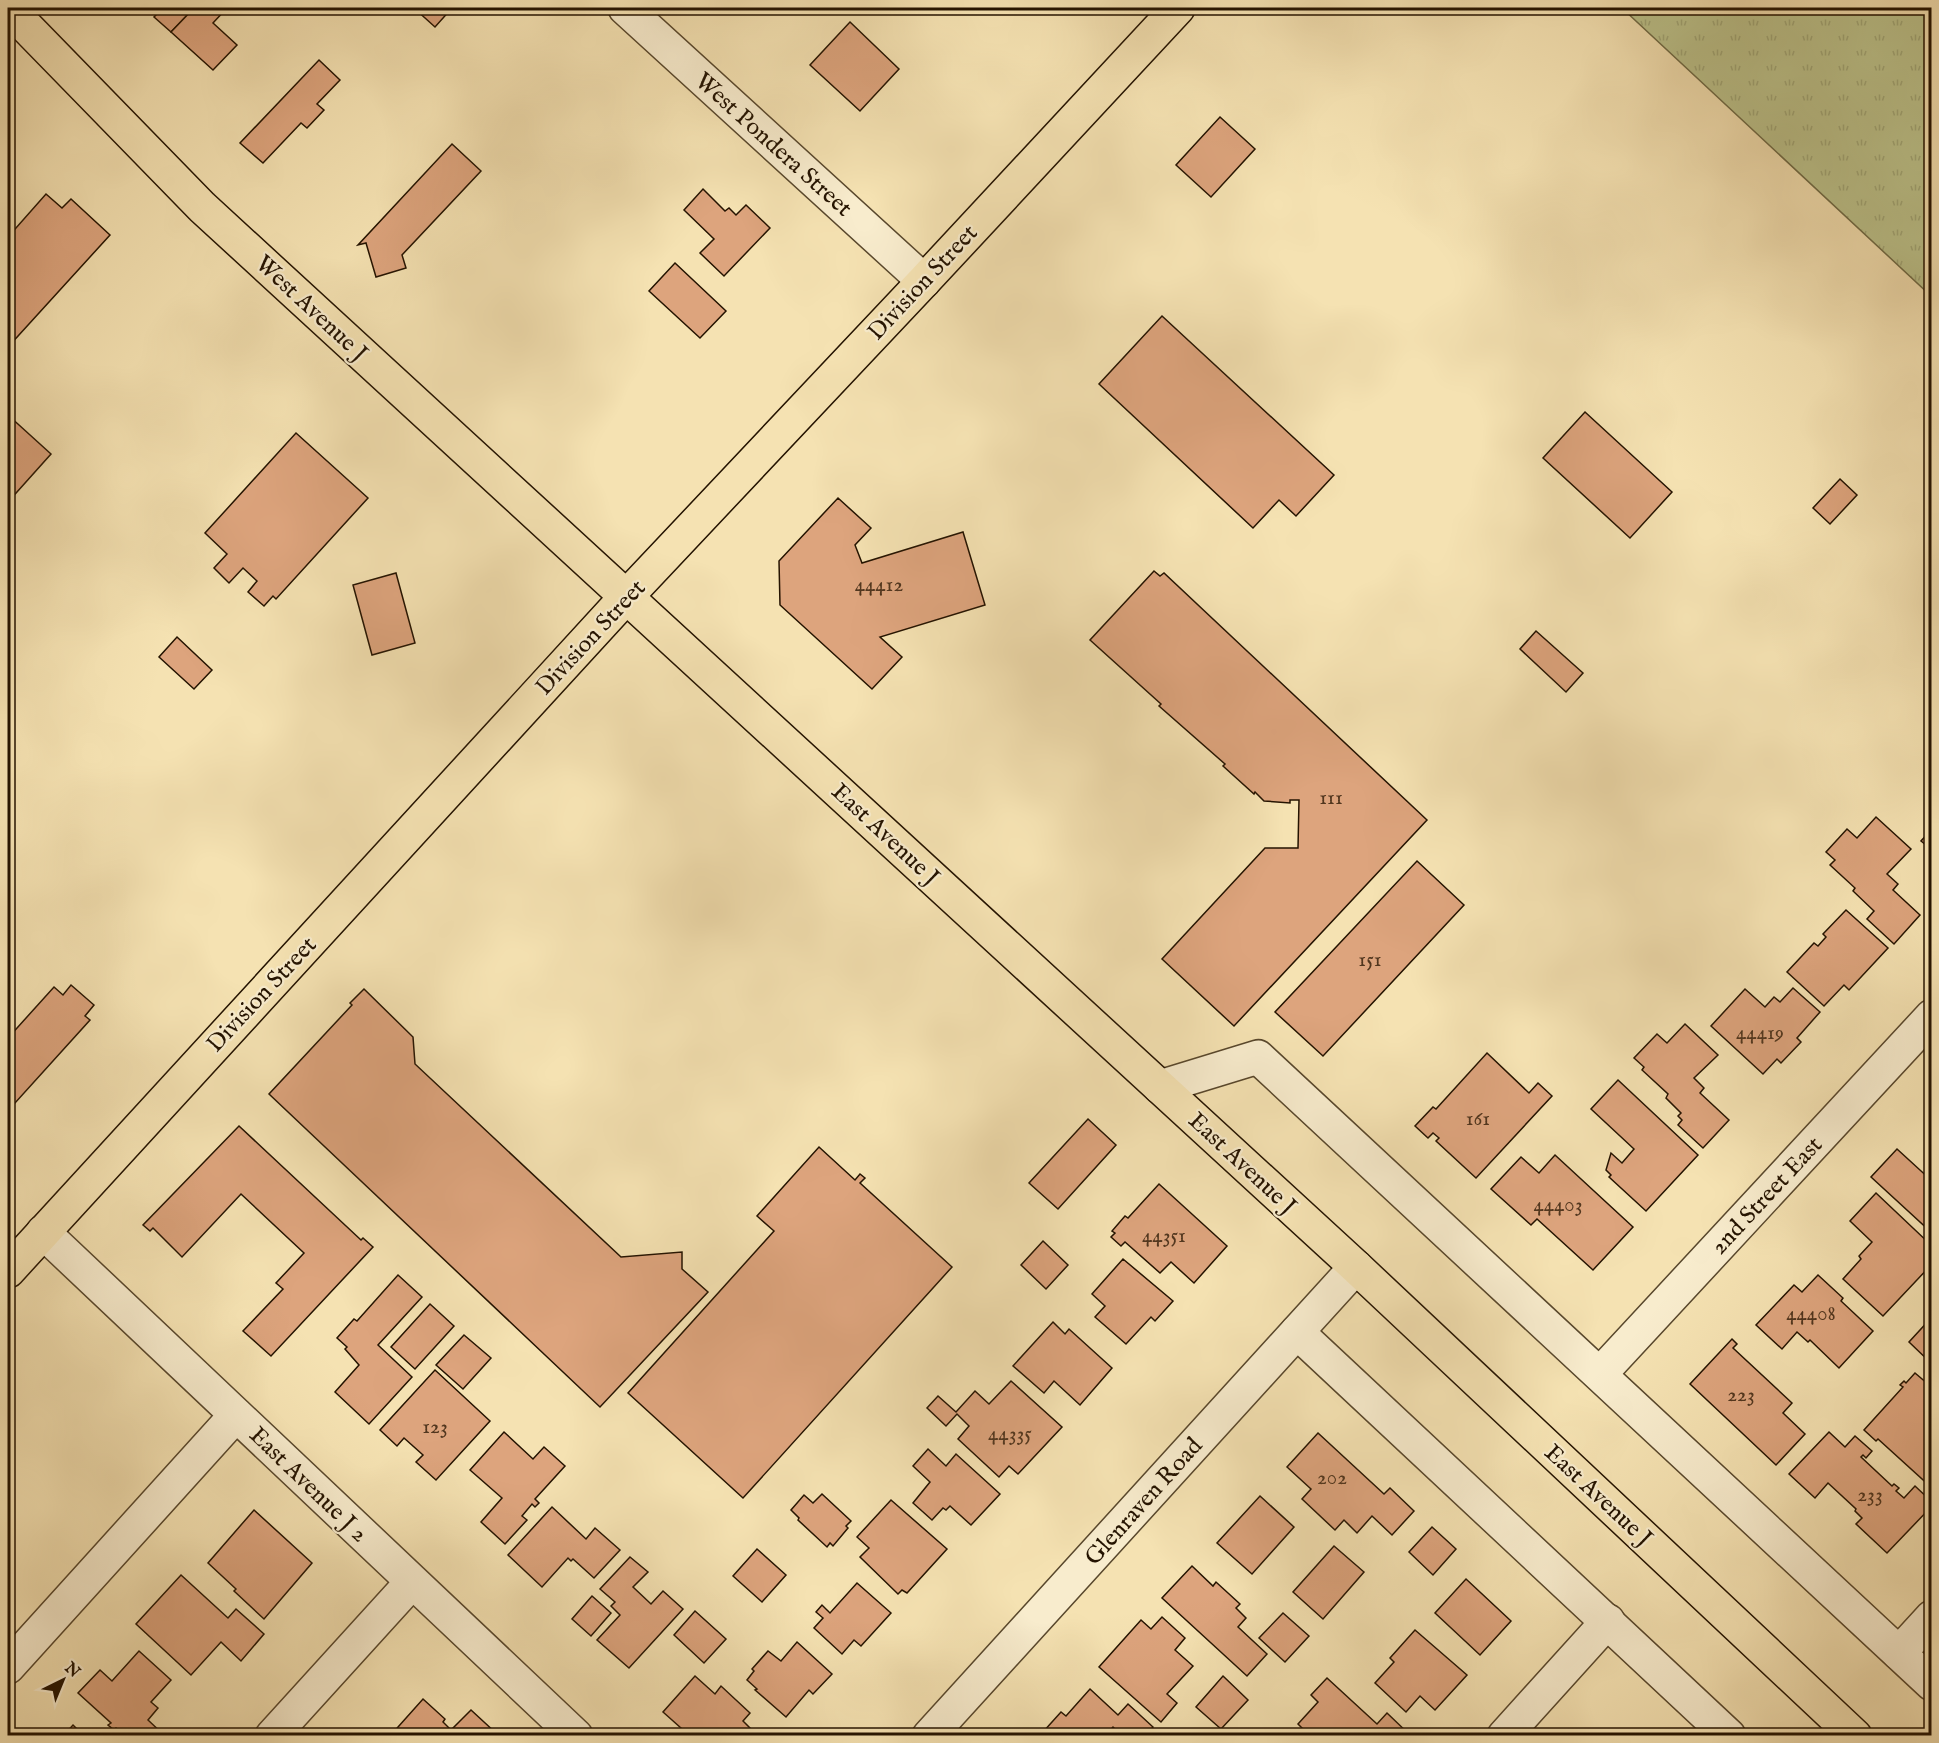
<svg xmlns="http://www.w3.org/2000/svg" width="1939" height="1743" viewBox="0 0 1939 1743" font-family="'IM FELL English',serif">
  <defs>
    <pattern id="grass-tufts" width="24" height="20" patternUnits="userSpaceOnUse" patternTransform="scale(1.5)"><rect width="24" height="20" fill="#bcc38c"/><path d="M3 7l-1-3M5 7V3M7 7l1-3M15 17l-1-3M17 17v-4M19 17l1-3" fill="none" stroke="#a1a777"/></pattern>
  </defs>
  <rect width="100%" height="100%" fill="#f5e2b2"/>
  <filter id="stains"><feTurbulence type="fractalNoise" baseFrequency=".00333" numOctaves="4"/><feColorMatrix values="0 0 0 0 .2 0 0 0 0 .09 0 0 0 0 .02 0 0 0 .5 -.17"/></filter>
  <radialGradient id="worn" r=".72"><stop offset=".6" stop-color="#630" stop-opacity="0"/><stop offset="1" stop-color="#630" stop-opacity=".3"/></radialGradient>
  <!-- grass -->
  <path fill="url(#grass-tufts)" stroke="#706b46" stroke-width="1.5" d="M1622,8H1931V296Z"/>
  <!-- building -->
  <g fill="#dda47d" stroke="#241300" stroke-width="1.5">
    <path d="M163,8H194L171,32L154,17Z"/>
    <path d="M194,8H227L213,23L237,45L213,70L171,32Z"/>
    <path d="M414,8H452L435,27Z"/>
    <path d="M850,22L899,69L860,111L810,65Z"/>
    <path d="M319,60L340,80L317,104L324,110L307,128L301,123L263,163L240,143Z"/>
    <path d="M1220,117L1255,149L1211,197L1176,165Z"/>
    <path d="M452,144L481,171L402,255L406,268L376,277L366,243L358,245Z"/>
    <path d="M703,189L725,211L729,208L736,215L746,205L770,228L724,276L700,253L714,239L684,210Z"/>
    <path d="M46,194L62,208L71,199L110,235L8,347V237Z"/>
    <path d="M675,263L726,311L700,338L649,291Z"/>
    <path d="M1162,316L1334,475L1296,516L1279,500L1253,528L1099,384Z"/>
    <path d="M1585,412L1672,492L1630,538L1543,458Z"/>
    <path d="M8,415L51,454L8,502Z"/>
    <path d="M296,433L368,498L276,599L273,596L264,606L248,592L257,581L243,568L229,583L214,568L227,554L205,533Z"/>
    <path d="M1840,479L1857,495L1830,524L1813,508Z"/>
    <path d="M838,498L871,528L855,545L862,563L963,532L985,605L880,637L902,657L872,689L780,605L779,561Z"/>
    <path d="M1154,571L1160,576L1164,573L1427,820L1234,1026L1162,959L1265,848H1298L1299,800H1290V803L1264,801L1255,792L1254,794L1223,766L1225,764L1159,706L1161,704L1090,640Z"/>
    <path d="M396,573L415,643L372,655L353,585Z"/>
    <path d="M1536,631L1583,673L1566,692L1520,649Z"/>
    <path d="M177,637L212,670L194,689L159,657Z"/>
    <path d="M1876,817L1911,849L1887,874L1898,884L1893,890L1920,915L1894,944L1867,919L1874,911L1853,891L1855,888L1830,865L1835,860L1826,852L1847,829L1857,838Z"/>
    <path d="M1932,829V850L1921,841Z"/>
    <path d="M1417,861L1464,905L1323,1056L1275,1012Z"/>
    <path d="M1846,910L1888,948L1849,990L1844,985L1824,1006L1787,972L1814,943L1818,946L1826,937L1823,934Z"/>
    <path d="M71,985L94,1005L85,1016L90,1020L15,1103L8,1096V1038L54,987L63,995Z"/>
    <path d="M1793,988L1820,1012L1797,1038L1801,1042L1781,1063L1777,1059L1763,1074L1711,1026L1745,989L1765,1007L1774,997L1780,1002Z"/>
    <path d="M364,989L413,1037L415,1064L621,1257L682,1252V1269L708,1292L600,1407L269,1094L352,1005L350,1003Z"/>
    <path d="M1685,1024L1718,1055L1694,1078L1704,1088L1700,1093L1729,1120L1703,1148L1678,1125L1682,1120L1678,1116L1681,1113L1666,1098L1668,1094L1642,1070L1644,1067L1634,1058L1657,1034L1667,1043Z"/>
    <path d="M1487,1053L1529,1093L1538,1083L1552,1096L1476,1178L1436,1141L1439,1138L1433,1133L1428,1138L1415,1126L1433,1107L1436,1109Z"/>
    <path d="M1618,1080L1698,1155L1646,1211L1609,1177L1611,1175L1606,1170L1611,1153L1622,1163L1634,1149L1591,1109Z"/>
    <path d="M1088,1119L1116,1145L1058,1209L1029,1183Z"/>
    <path d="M239,1126L361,1240L363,1238L373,1247L271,1356L243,1331L283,1289L276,1283L304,1253L241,1194L182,1257L153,1228L150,1231L143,1225Z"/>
    <path d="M819,1147L855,1180L860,1174L865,1178L860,1183L952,1267L743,1498L628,1393L774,1231L757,1216Z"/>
    <path d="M1897,1149L1932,1181V1233L1871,1177Z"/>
    <path d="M1555,1155L1633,1227L1593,1270L1537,1219L1531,1225L1491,1189L1521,1157L1539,1173Z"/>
    <path d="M1159,1184L1227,1246L1194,1283L1171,1262L1160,1273L1125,1242L1121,1246L1111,1237L1115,1233L1112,1231L1125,1216L1128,1218Z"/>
    <path d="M1876,1193L1932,1246V1264L1883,1316L1843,1279L1861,1259L1859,1256L1872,1242L1850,1221Z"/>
    <path d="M1043,1241L1068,1265L1046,1289L1021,1265Z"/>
    <path d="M1123,1259L1173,1301L1155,1321L1151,1317L1126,1344L1095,1317L1105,1306L1092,1294Z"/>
    <path d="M398,1275L422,1297L378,1345L412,1377L369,1424L335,1392L359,1365L345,1349L347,1347L337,1338L354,1319L357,1321Z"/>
    <path d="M1818,1275L1843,1298L1841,1301L1873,1331L1839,1368L1810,1340L1808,1342L1797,1332L1782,1349L1756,1325L1794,1285L1802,1292Z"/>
    <path d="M430,1304L454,1326L415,1369L391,1347Z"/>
    <path d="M1932,1317V1364L1909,1342Z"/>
    <path d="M1053,1322L1065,1334L1069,1329L1112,1368L1080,1405L1054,1381L1044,1393L1013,1366Z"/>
    <path d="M464,1335L491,1358L463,1389L436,1365Z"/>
    <path d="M1732,1339L1737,1344L1733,1348L1792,1403L1783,1413L1805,1434L1776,1465L1690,1384Z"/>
    <path d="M435,1370L490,1421L436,1480L416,1462L423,1455L404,1438L397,1446L380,1430Z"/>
    <path d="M1915,1373L1928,1384L1932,1380V1488L1878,1439L1876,1441L1864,1430L1903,1387L1900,1385L1904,1381L1906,1383Z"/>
    <path d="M1011,1381L1062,1427L1018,1474L1009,1466L999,1477L958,1439L969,1426L957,1414L946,1426L927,1408L938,1396L956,1412L975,1391L989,1404Z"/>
    <path d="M504,1432L533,1459L544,1447L565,1466L535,1499L539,1503L535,1507L532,1504L522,1516L527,1520L505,1544L481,1522L502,1498L470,1470Z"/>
    <path d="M1829,1432L1845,1447L1855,1436L1872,1451L1866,1458L1863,1455L1861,1457L1892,1486L1894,1484L1899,1488L1896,1491L1904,1498L1915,1486L1932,1502V1506L1887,1553L1856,1524L1862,1518L1855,1511L1856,1509L1828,1483L1815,1498L1789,1474Z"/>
    <path d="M1318,1433L1384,1494L1390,1488L1414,1511L1392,1535L1372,1516L1357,1533L1344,1520L1335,1530L1302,1499L1311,1489L1287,1467Z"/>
    <path d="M928,1449L946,1466L956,1454L1000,1494L971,1525L950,1506L946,1510L943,1508L932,1520L913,1503L930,1482L913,1466Z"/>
    <path d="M822,1494L851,1521L846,1526L848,1528L833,1546L830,1543L827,1547L798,1520L799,1518L791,1510L804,1495L813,1503Z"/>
    <path d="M1260,1496L1294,1527L1252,1574L1217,1543Z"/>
    <path d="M891,1500L947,1549L907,1593L902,1590L898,1594L860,1557L869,1548L857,1537Z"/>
    <path d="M552,1507L586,1539L595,1528L620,1550L594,1578L573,1559L571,1561L568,1558L542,1587L508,1555Z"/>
    <path d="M254,1510L312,1563L264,1619L234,1591L236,1589L208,1563Z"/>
    <path d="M1432,1527L1456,1549L1433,1575L1409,1552Z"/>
    <path d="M1334,1546L1364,1572L1323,1619L1293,1592Z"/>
    <path d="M757,1549L786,1575L762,1602L733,1576Z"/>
    <path d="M630,1557L648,1572L633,1587L651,1604L663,1591L683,1609L629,1668L597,1640L620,1615L611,1606L615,1602L600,1589Z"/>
    <path d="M1192,1566L1213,1586L1216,1582L1240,1604L1236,1608L1246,1618L1238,1627L1267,1654L1247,1676L1162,1598Z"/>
    <path d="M181,1575L228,1618L236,1609L264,1634L241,1661L221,1642L191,1675L136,1624Z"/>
    <path d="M1466,1579L1511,1621L1480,1655L1435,1613Z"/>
    <path d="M857,1583L891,1613L861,1646L854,1640L842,1654L814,1628L823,1618L816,1612L822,1605L830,1613Z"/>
    <path d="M592,1596L611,1613L591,1636L572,1619Z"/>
    <path d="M695,1611L726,1639L704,1663L674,1635Z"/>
    <path d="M1283,1613L1309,1636L1285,1662L1259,1638Z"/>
    <path d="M1162,1617L1185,1638L1175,1650L1193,1666L1167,1694L1177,1703L1161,1722L1099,1667L1141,1620L1151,1629Z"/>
    <path d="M1415,1630L1467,1675L1435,1710L1420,1696L1406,1712L1375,1683L1394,1662L1390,1658Z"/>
    <path d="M797,1642L832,1674L813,1694L809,1690L786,1717L755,1690L757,1689L747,1680L754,1671L752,1669L768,1651L781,1661Z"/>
    <path d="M139,1651L171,1680L151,1702L158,1708L148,1720L165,1736H125L116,1728L114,1730L108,1725L111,1723L78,1693L100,1670L112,1681Z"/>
    <path d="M695,1676L715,1694L721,1686L750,1713L743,1721L758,1736H705L700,1731L696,1736H690L663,1712Z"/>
    <path d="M1223,1676L1248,1700L1221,1729L1196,1707Z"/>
    <path d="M1327,1678L1377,1724L1387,1713L1411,1736H1310L1298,1724L1318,1702L1311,1695Z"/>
    <path d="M1090,1689L1118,1715L1128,1704L1153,1727L1146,1736H1130L1127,1732L1122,1736L1113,1727L1105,1736H1047L1043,1732L1061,1712L1066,1716Z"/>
    <path d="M423,1699L445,1719L443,1722L451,1730L471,1710L497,1734L390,1736Z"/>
    <path d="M73,1725L84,1736H63Z"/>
  </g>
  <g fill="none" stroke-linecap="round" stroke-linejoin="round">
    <!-- minor casing -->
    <g stroke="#58472c" stroke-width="36">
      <g id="minor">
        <path d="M625,8L924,281"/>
        <path d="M1160,1087L1258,1057L1932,1684"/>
        <path d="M43,1232L576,1736"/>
        <path d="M1297,1332L1729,1736"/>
        <path d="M1600,1374L1932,1016"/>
        <path d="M1899,1653L1932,1617"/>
        <path d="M8,1667L236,1415"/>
        <path d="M272,1736L412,1582"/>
        <path d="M929,1736L1356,1267"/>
        <path d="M1504,1736L1608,1621"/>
      </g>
    </g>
    <!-- major casing -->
    <g stroke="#241300" stroke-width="36">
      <g id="major">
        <path d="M8,8L202,207L1356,1267L1855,1736"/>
        <path d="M8,1271L627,596L924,281L1178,8"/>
      </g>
    </g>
    <!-- minor -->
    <use href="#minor" stroke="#f8eccd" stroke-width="33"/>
    <!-- major -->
    <use href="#major" stroke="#f5e2b2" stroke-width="33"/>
  </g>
  <g text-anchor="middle" stroke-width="4.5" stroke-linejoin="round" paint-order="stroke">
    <!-- number labels -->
    <g font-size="21" fill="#52371f">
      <text x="879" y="591">44412</text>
      <text x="1331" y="804">111</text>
      <text x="1370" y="966">151</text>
      <text x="1760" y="1039">44419</text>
      <text x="1478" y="1125">161</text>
      <text x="1558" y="1211">44403</text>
      <text x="1164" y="1242">44351</text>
      <text x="1811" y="1320">44408</text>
      <text x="1741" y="1401">223</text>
      <text x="435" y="1433">123</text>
      <text x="1010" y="1440">44335</text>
      <text x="1332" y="1484">202</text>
      <text x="1870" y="1501">233</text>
    </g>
    <!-- street labels -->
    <g font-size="24" fill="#241300" stroke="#f8eccd">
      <text transform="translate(774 144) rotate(42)" y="8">West Pondera Street</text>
      <text transform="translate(922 282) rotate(-47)" y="8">Division Street</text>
      <text transform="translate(312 308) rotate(43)" y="8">West Avenue J</text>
      <text transform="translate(590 637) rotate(-47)" y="8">Division Street</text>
      <text transform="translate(886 834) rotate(43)" y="8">East Avenue J</text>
      <text transform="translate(261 994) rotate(-47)" y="8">Division Street</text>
      <text transform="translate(1243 1163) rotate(43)" y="8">East Avenue J</text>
      <text transform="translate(1766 1195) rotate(-47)" y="8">2nd Street East</text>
      <text transform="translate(309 1484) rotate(44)" y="8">East Avenue J 2</text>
      <text transform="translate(1599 1495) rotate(43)" y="8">East Avenue J</text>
      <text transform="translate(1143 1501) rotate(-48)" y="8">Glenraven Road</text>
    </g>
  </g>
  <!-- margin -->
  <rect width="1939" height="1743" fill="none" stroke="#f5e2b2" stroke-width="30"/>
  <rect x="9" y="9" width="1921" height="1725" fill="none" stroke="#241300" stroke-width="3"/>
  <rect x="15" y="15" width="1909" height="1713" fill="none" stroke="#241300" stroke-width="1.5"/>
  <!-- north arrow -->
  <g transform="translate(63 1680) rotate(43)" stroke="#f8eccd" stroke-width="4.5" paint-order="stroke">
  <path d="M0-4.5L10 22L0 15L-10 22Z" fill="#241300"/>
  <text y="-9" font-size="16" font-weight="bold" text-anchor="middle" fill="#241300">N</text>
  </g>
  <rect width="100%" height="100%" filter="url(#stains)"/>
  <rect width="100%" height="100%" fill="url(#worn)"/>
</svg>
